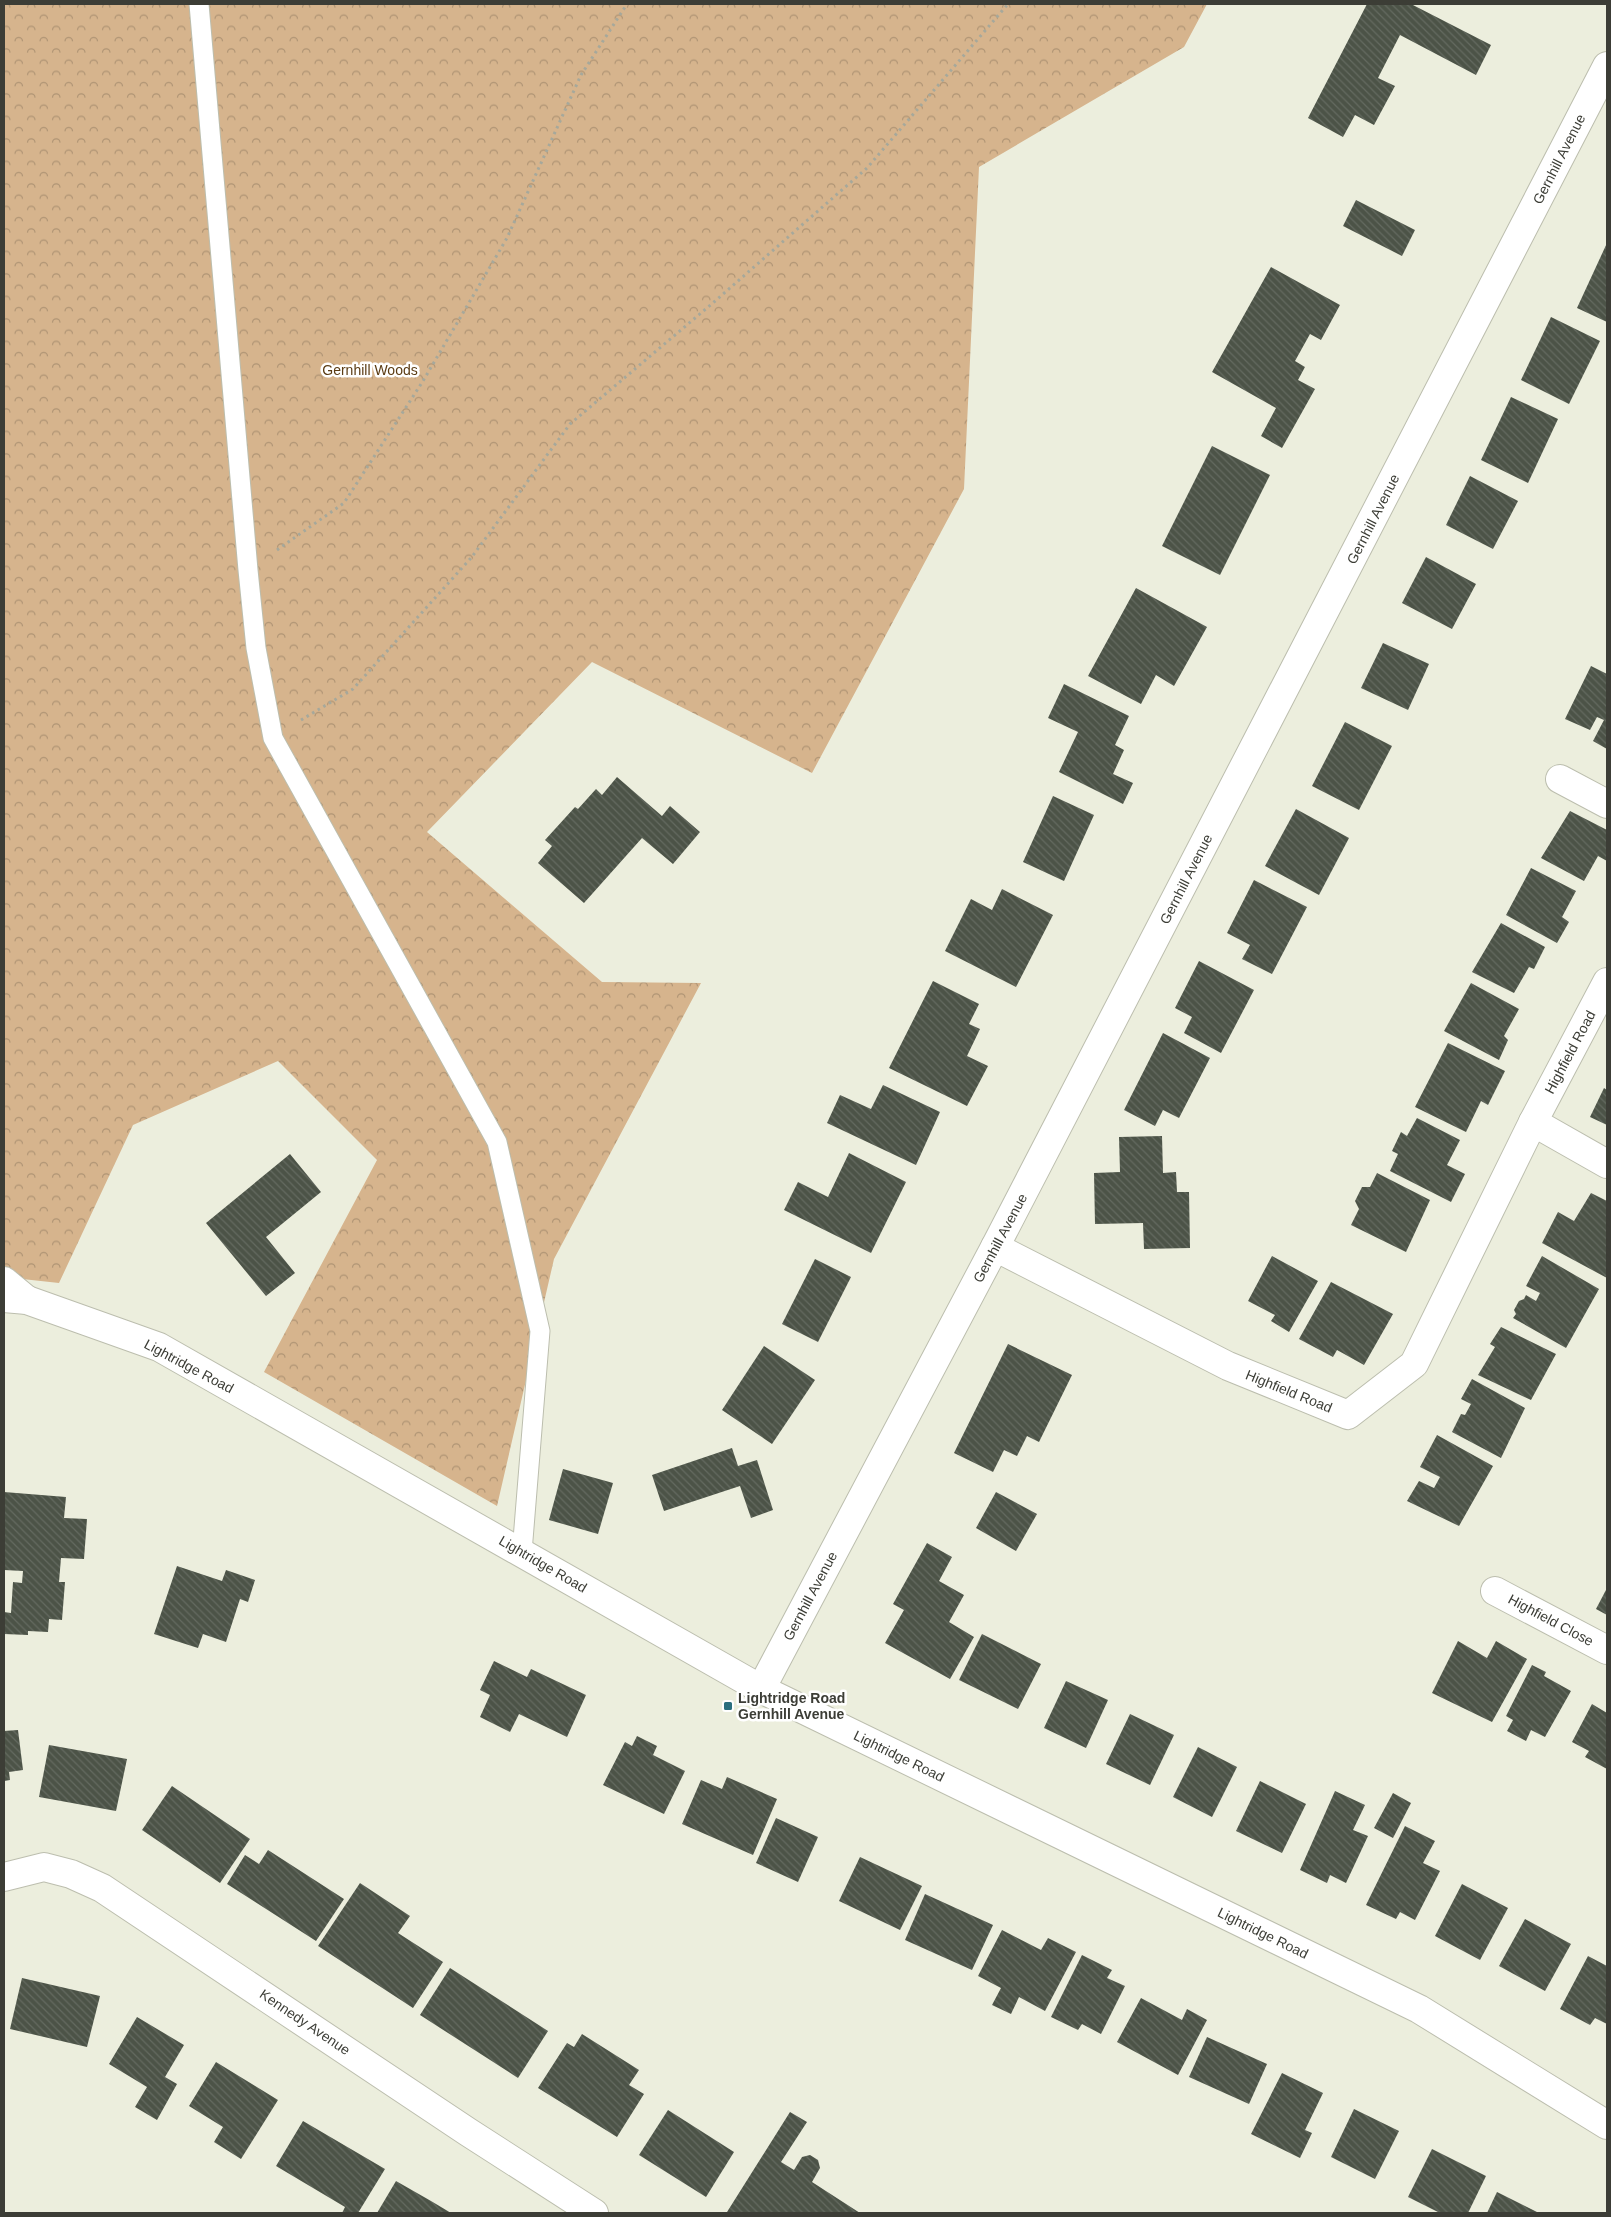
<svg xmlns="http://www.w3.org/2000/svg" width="1611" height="2217" viewBox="0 0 1611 2217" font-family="Helvetica,sans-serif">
  <defs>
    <pattern id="forest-crowns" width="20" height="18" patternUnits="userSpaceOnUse" patternTransform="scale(1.25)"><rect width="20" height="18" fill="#d6b48d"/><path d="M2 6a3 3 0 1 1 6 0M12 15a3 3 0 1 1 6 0" fill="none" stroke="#af9474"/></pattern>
    <pattern id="building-back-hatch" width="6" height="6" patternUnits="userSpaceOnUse" patternTransform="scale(1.25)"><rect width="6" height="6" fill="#4c5347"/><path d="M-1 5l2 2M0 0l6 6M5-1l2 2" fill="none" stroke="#646a60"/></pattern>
  </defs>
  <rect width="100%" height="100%" fill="#eceedd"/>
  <!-- forest -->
  <path fill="url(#forest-crowns)" d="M4,4H1207L1184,47L979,167L964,489L812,773L592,662L427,832L602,982L701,983L554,1259L497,1506L264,1372L377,1160L278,1061L133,1125L59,1283L4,1277Z"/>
  <!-- building -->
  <g fill="url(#building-back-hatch)">
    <path d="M1367,4H1411L1491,45L1476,75L1400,35L1378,78L1395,86L1374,125L1355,115L1343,137L1308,118Z"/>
    <path d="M1356,200L1415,230L1402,256L1343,226Z"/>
    <path d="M1607,243V322L1577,308Z"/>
    <path d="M1271,267L1340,305L1321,340L1310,334L1295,361L1305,367L1298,380L1315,389L1282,448L1261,436L1276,408L1212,372Z"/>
    <path d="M1551,317L1600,341L1569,404L1521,380Z"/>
    <path d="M1511,397L1558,419L1528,483L1481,460Z"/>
    <path d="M1212,446L1270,475L1220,575L1162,546Z"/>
    <path d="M1470,476L1518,501L1493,549L1446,525Z"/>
    <path d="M1426,557L1476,584L1452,629L1402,603Z"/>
    <path d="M1136,588L1207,627L1174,686L1156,675L1141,704L1088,676Z"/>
    <path d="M1383,643L1429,664L1408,710L1361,688Z"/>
    <path d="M1591,666L1607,674V749L1593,741L1604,720L1597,717L1590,730L1565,719Z"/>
    <path d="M1064,684L1129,716L1115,745L1124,750L1113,774L1133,783L1123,804L1059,772L1078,732L1048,718Z"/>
    <path d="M1345,722L1392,746L1359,810L1312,786Z"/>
    <path d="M617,777L662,816L670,806L700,832L673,864L642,838L584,903L538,863L552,846L545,840L575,807L578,809L596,789L602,795Z"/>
    <path d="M1053,796L1094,815L1064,881L1023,862Z"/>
    <path d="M1296,809L1349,838L1319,895L1265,866Z"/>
    <path d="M1570,811L1607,830V861L1598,856L1584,881L1541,858Z"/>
    <path d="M1531,868L1576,891L1562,917L1569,922L1557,943L1506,915Z"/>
    <path d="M1254,880L1307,907L1272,974L1242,959L1250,945L1227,933Z"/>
    <path d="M1002,889L1053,915L1016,987L945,951L971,899L992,910Z"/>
    <path d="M1501,923L1545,947L1534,969L1529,967L1514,993L1472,972Z"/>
    <path d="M1199,961L1254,990L1221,1053L1184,1033L1192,1017L1175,1008Z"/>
    <path d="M933,981L979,1004L969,1024L980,1029L967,1056L988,1066L967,1106L889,1068Z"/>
    <path d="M1471,983L1519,1009L1504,1036L1508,1040L1499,1060L1444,1031Z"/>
    <path d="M1163,1033L1210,1058L1179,1118L1163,1110L1155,1126L1124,1110Z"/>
    <path d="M1448,1043L1505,1071L1488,1105L1481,1101L1466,1132L1415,1107Z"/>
    <path d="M883,1085L940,1112L916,1165L827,1123L840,1095L871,1109Z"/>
    <path d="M1604,1088L1607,1090V1125L1590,1117Z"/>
    <path d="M1417,1118L1460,1140L1447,1165L1465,1174L1451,1202L1390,1171L1398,1154L1392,1151L1401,1132L1407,1136Z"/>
    <path d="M1162,1136L1163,1173L1176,1172L1177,1192H1189L1190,1248L1144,1249L1143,1223L1095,1224L1094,1173L1120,1172L1119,1137Z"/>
    <path d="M849,1153L906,1182L871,1253L784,1210L798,1182L828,1197Z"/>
    <path d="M290,1154L321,1192L266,1237L295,1273L266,1296L206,1223Z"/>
    <path d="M1377,1173L1430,1200L1406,1252L1351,1225L1359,1209L1355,1201L1362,1187H1370Z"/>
    <path d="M1591,1193L1607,1201V1278L1542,1243L1558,1212L1574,1221Z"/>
    <path d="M1272,1256L1318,1281L1289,1332L1271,1321L1275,1315L1248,1301Z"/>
    <path d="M1542,1256L1599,1289L1566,1348L1513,1318L1516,1314L1514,1310L1519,1301L1524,1299L1526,1295L1536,1301L1540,1293L1526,1286Z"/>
    <path d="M815,1259L851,1277L818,1342L782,1324Z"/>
    <path d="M1331,1282L1393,1314L1364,1365L1337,1350L1333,1357L1299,1339Z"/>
    <path d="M1501,1327L1556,1354L1531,1400L1478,1375L1495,1347L1490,1344Z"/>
    <path d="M1008,1344L1072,1375L1039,1442L1027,1436L1017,1456L1004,1450L993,1472L954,1453Z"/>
    <path d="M764,1346L815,1380L772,1444L722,1410Z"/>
    <path d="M1472,1379L1525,1408L1501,1458L1452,1432L1461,1414L1465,1415L1471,1404L1461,1399Z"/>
    <path d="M1437,1435L1493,1466L1459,1526L1407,1501L1419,1481L1434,1488L1440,1477L1420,1467Z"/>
    <path d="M732,1448L738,1466L757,1460L773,1510L751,1518L740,1486L664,1511L652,1475Z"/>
    <path d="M563,1469L613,1483L598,1534L549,1520Z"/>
    <path d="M4,1492L66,1497L64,1518L87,1519L84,1559L61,1558L59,1582H65L62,1620L49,1619L48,1632L28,1631V1635L4,1634V1612L11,1613L13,1582L22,1583L23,1571L4,1570Z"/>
    <path d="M996,1492L1037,1514L1016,1551L976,1528Z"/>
    <path d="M927,1543L952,1557L939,1581L964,1595L949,1622L974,1637L950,1679L885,1643L904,1610L893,1604Z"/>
    <path d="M177,1566L222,1581L226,1570L255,1580L248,1602L240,1599L226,1642L203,1634L198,1648L154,1634Z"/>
    <path d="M1607,1588V1615L1596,1609Z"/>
    <path d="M982,1634L1041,1664L1018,1709L959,1680Z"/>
    <path d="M1458,1641L1487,1658L1496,1641L1527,1659L1492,1722L1432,1693Z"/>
    <path d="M494,1661L527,1677L531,1669L586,1695L567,1737L519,1714L510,1732L480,1717L490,1695L480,1690Z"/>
    <path d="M1532,1665L1546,1672L1544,1676L1571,1691L1545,1737L1531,1730L1526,1741L1507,1731L1513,1720L1506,1716Z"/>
    <path d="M1066,1681L1108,1700L1086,1748L1044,1728Z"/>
    <path d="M1592,1704L1607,1713V1769L1585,1757L1589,1751L1572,1742Z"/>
    <path d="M1130,1714L1174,1735L1150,1785L1106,1764Z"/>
    <path d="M18,1730L23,1770L9,1772L10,1780L4,1781V1731Z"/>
    <path d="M637,1736L657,1746L653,1755L685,1771L664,1814L603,1785L625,1742L632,1746Z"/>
    <path d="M49,1745L127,1759L116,1811L39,1797Z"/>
    <path d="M1198,1747L1237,1767L1212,1817L1173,1797Z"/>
    <path d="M727,1777L777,1799L753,1855L682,1824L701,1780L722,1789Z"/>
    <path d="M1260,1781L1306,1804L1282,1853L1236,1831Z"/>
    <path d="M172,1786L250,1839L220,1883L142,1830Z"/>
    <path d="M1335,1791L1365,1805L1353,1830L1368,1836L1346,1883L1330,1875L1327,1883L1300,1870Z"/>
    <path d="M1393,1793L1411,1803L1393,1838L1374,1828Z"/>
    <path d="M776,1818L818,1837L798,1882L756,1863Z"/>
    <path d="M1405,1826L1435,1841L1423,1863L1440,1871L1415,1920L1400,1912L1396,1919L1366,1905Z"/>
    <path d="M268,1850L344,1899L316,1941L227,1884L245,1855L259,1864Z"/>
    <path d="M860,1857L922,1886L900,1930L839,1901Z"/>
    <path d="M360,1883L410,1916L398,1933L443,1962L413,2008L318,1946Z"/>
    <path d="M1462,1884L1508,1908L1480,1960L1435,1936Z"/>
    <path d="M925,1894L993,1925L972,1970L905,1940Z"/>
    <path d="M1525,1919L1571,1944L1545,1991L1499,1966Z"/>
    <path d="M1002,1930L1041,1950L1048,1938L1076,1952L1045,2011L1019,1997L1011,2014L992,2005L1001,1988L978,1976Z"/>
    <path d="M1082,1955L1112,1970L1107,1978L1125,1986L1101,2034L1082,2024L1078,2030L1051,2017Z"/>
    <path d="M1588,1956L1607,1966V2024L1595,2018L1590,2025L1560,2009Z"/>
    <path d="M450,1968L548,2031L518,2078L420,2015Z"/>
    <path d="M22,1978L100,1996L87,2047L10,2029Z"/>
    <path d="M1141,1998L1182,2020L1187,2009L1207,2020L1178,2075L1117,2042Z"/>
    <path d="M137,2017L184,2045L165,2077L177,2084L157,2120L135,2107L147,2087L109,2064Z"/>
    <path d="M582,2034L639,2070L629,2085L644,2094L617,2137L538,2088L567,2043L574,2047Z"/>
    <path d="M1207,2037L1267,2064L1249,2104L1189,2077Z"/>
    <path d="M216,2062L278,2100L241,2159L214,2142L223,2127L189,2106Z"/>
    <path d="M1282,2073L1323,2093L1305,2130L1312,2133L1300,2158L1251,2134Z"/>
    <path d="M1354,2109L1399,2131L1375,2179L1331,2157Z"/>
    <path d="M668,2110L734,2152L706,2197L639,2155Z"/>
    <path d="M790,2112L807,2122L781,2162L794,2170L802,2157L810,2155L818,2160L820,2168L812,2182L860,2213L727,2212Z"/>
    <path d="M303,2121L385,2169L358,2213H342L345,2207L276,2166Z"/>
    <path d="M1432,2149L1486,2176L1468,2213H1440L1408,2197Z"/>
    <path d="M396,2181L431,2201L451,2213H377Z"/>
    <path d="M1497,2192L1539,2213H1487Z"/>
  </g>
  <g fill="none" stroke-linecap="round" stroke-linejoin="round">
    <!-- lane casing -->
    <g stroke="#bcbeae" stroke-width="21">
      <path id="lane" d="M199,4L248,570L256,648L273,738L497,1142L540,1331L522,1552"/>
    </g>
    <!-- street casing -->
    <g stroke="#bcbeae" stroke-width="30">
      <g id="street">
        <path d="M1560,779L1607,804"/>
        <path d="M1533,1122L1607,1164"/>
        <path d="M995,1247L1228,1366L1348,1415L1414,1364L1533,1122L1607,982"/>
        <path d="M4,1281L27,1300"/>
        <path d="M1495,1591L1607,1650"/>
        <path d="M761,1689L995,1247L1607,66"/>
        <path d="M4,1877L44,1867L71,1874L102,1888L468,2132L594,2213"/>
      </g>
    </g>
    <!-- secondary casing -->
    <g stroke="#bcbeae" stroke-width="30">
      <path id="secondary" d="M4,1298L27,1300L159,1347L761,1689L1419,2009L1607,2125"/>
    </g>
    <!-- path -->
    <g stroke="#a6a89b" stroke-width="3" stroke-dasharray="2.5 4" stroke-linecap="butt">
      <path d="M277,550L344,503L423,381L507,238L581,75L627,4"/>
      <path d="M301,720L353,689L471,558L570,424L714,302L867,168L1008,4"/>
    </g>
    <!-- lane -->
    <use href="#lane" stroke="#fff" stroke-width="19"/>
    <!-- street -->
    <use href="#street" stroke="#fff" stroke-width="28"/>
    <!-- secondary -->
    <use href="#secondary" stroke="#fff" stroke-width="28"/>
  </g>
  <!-- markers -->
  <rect fill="#2b6f7f" stroke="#fff" stroke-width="2" x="723" y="1701" width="10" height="10" rx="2.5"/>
  <g text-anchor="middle" stroke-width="5" stroke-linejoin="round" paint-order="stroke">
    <!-- street labels -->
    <g font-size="14" fill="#3c3d36" stroke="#fff">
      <text transform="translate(1559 159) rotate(-63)" y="5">Gernhill Avenue</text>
      <text transform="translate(1373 519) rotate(-63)" y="5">Gernhill Avenue</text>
      <text transform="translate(1186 879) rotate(-63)" y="5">Gernhill Avenue</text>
      <text transform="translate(1570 1052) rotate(-62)" y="5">Highfield Road</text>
      <text transform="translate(1000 1238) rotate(-62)" y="5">Gernhill Avenue</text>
      <text transform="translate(189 1366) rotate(28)" y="5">Lightridge Road</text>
      <text transform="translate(1289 1391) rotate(22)" y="5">Highfield Road</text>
      <text transform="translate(543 1564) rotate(30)" y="5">Lightridge Road</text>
      <text transform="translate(810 1596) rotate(-62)" y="5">Gernhill Avenue</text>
      <text transform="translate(1551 1620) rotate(28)" y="5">Highfield Close</text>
      <text transform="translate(899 1756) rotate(26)" y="5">Lightridge Road</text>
      <text transform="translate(1263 1933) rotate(26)" y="5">Lightridge Road</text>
      <text transform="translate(305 2022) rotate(34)" y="5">Kennedy Avenue</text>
    </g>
    <!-- park labels -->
    <g font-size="14" fill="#5b3c14" stroke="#fff">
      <text x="370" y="375">Gernhill Woods</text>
    </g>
    <!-- poi labels -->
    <g font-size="14" font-weight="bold" fill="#3c3d36" stroke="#fff" text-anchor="start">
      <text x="738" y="1703">Lightridge Road<tspan x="738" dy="16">Gernhill Avenue</tspan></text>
    </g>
  </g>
  <!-- border -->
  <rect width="1611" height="2217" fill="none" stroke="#3c3d36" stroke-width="10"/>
</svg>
